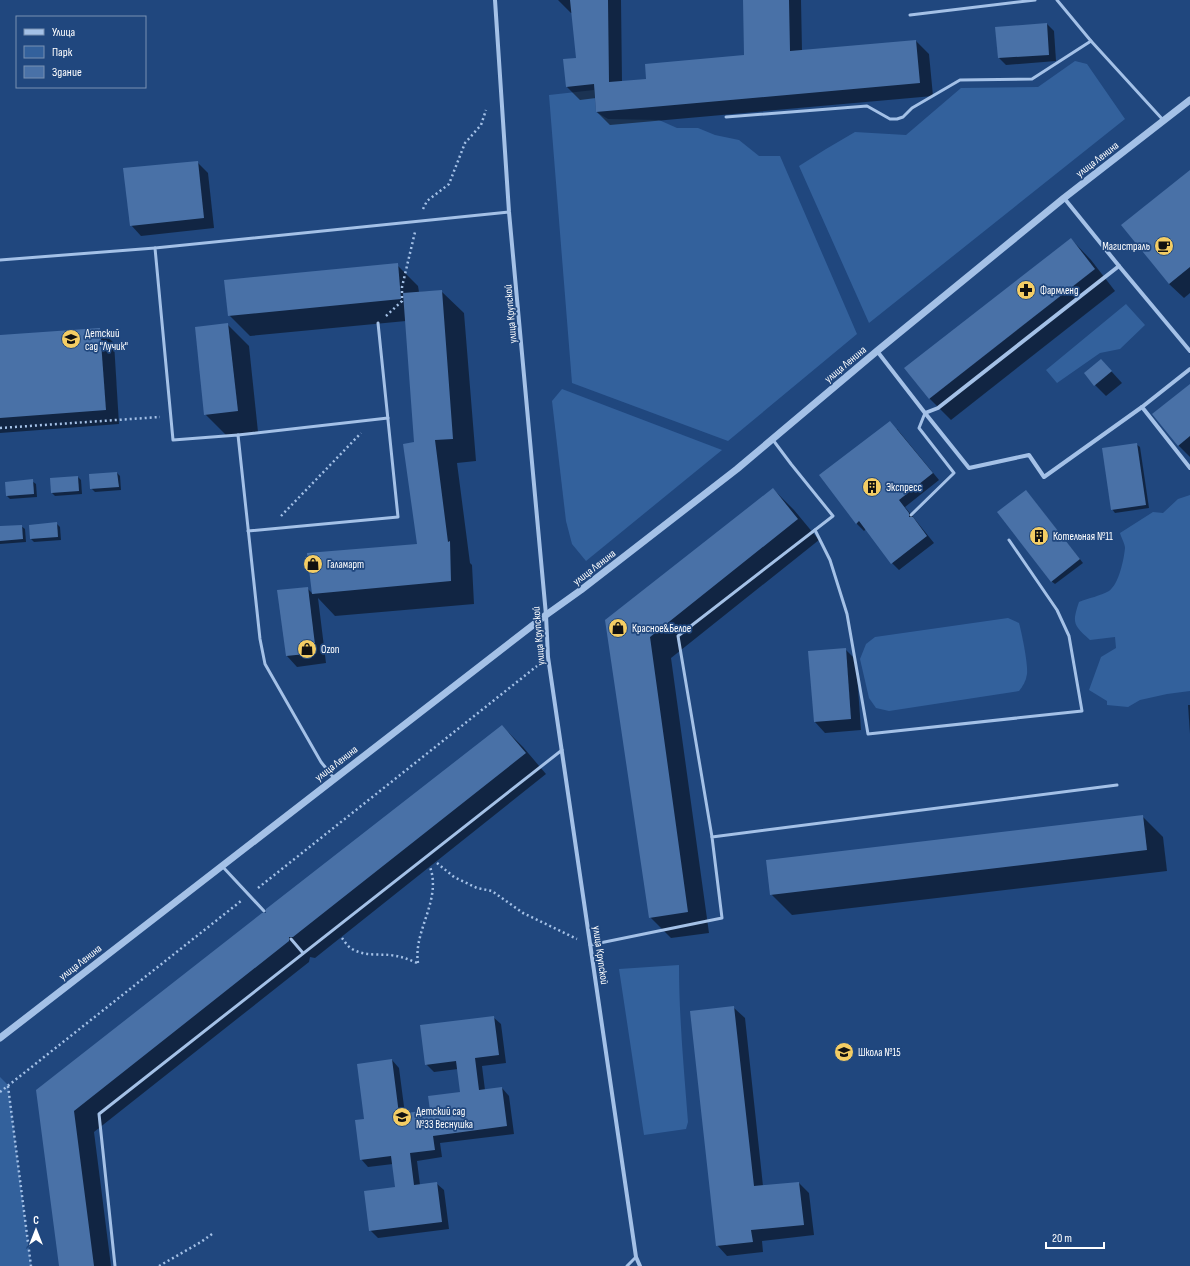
<svg xmlns="http://www.w3.org/2000/svg" width="1190" height="1266" viewBox="0 0 1190 1266" font-family="'Sofia Sans Condensed',sans-serif">
  <rect width="100%" height="100%" fill="#20477e"/>
  <!-- green -->
  <g fill="#33619c">
    <path d="M1075,61L1087,64L1125,119L869,323L799,166L826,149L855,132L906,135L961,88L1038,87Z"/>
    <path d="M594,90L596,112L608,119L659,120L677,128H698L715,135L739,140L759,156H780L857,334L728,441L572,383L549,95Z"/>
    <path d="M1126,304L1145,325L1120,349L1100,353L1057,383L1046,370Z"/>
    <path d="M562,389L722,450L586,561L572,544L566,521L552,401Z"/>
    <path d="M1190,495V691L1167,694L1140,700L1128,707L1107,705V701L1089,690L1101,657L1116,648L1115,637L1090,640C1073,625 1072,623 1079,602C1089,598 1100,596 1109,591C1119,584 1124,559 1125,548C1125,544 1121,537 1120,533L1153,512L1163,513L1178,499Z"/>
    <path d="M1008,618L1019,623C1022,634 1028,664 1027,674C1026,681 1023,686 1019,691L889,711L876,708L869,698L860,659L866,644L875,637Z"/>
    <path d="M679,965C679,1018 684,1070 688,1122L686,1129L644,1135L619,969Z"/>
    <path d="M0,1077L8,1085L31,1266H0Z"/>
  </g>
  <!-- shadow -->
  <g fill="#0007">
    <path d="M558,0H621L622,82L647,80L745,56L744,0H801L802,51L916,41L929,54L933,96L610,125L597,112L596,98L580,100L567,87L577,59L573,13H571Z"/>
    <path d="M1047,24L1054,31L1056,61L1006,65L999,58Z"/>
    <path d="M197,162L208,173L214,228L141,236L131,225Z"/>
    <path d="M1190,171V293L1184,298L1169,284Z"/>
    <path d="M1071,239L1091,260L1115,291L951,420L930,399L906,368Z"/>
    <path d="M397,265L418,286L419,292L441,291L464,313L476,461L457,463L470,563L472,565L474,604L335,616L318,598L326,663L297,667L287,656L307,588L313,594L418,545L416,443L406,321L250,336L229,315Z"/>
    <path d="M228,325L249,346L258,432L226,435L205,414Z"/>
    <path d="M99,329L114,343L119,424L0,433V336Z"/>
    <path d="M1101,360L1122,383L1106,396L1095,385Z"/>
    <path d="M1190,385V457L1178,445Z"/>
    <path d="M897,429L939,480L905,507L934,543L899,570L892,563L866,529L864,531L857,524L820,475Z"/>
    <path d="M1136,444L1140,447L1149,508L1115,513L1112,509Z"/>
    <path d="M117,473L120,476L121,490L95,492L91,488Z"/>
    <path d="M78,477L81,480L82,494L55,496L52,493Z"/>
    <path d="M32,481L36,484L37,497L10,499L7,496Z"/>
    <path d="M773,489L794,510L819,540L671,658L709,933L671,938L650,917L606,621Z"/>
    <path d="M1026,491L1083,563L1055,584L1051,581Z"/>
    <path d="M56,523L60,527L61,540L34,542L31,539Z"/>
    <path d="M21,526L25,529L26,542L0,544V527Z"/>
    <path d="M845,649L856,660L861,730L825,733L815,722Z"/>
    <path d="M1188,705H1190V734Z"/>
    <path d="M502,726L523,747L546,774L315,958L310,957L309,962L94,1132L111,1266H60L37,1090L267,915Z"/>
    <path d="M1142,816L1163,837L1167,871L792,915L771,894Z"/>
    <path d="M734,1008L745,1018L763,1186L799,1183L809,1193L814,1235L762,1241L763,1252L727,1256L717,1245Z"/>
    <path d="M493,1017L501,1024L506,1063L482,1066L485,1090L502,1088L509,1096L514,1134L440,1143L442,1157L417,1161L420,1185L436,1183L444,1190L449,1229L378,1238L370,1230L396,1188L393,1164L368,1167L361,1159L365,1120L392,1060L399,1068L405,1114L431,1111L461,1093L458,1069L434,1072L426,1064Z"/>
  </g>
  <!-- building -->
  <g fill="#4971a7">
    <path d="M570,0H608L609,82L646,79L645,64L744,55L743,0H789L790,51L916,40L920,83L596,112L594,84L566,87L563,59L576,58Z"/>
    <path d="M1047,23L1049,55L998,58L995,27Z"/>
    <path d="M198,161L204,218L130,226L123,168Z"/>
    <path d="M1190,170V267L1169,284L1121,225Z"/>
    <path d="M1071,238L1095,269L929,399L904,368Z"/>
    <path d="M398,263L401,299L228,316L224,280Z"/>
    <path d="M442,290L453,439L435,440L448,542L450,541L451,581L312,594L307,553L417,544L403,444L414,442L403,293Z"/>
    <path d="M228,323L238,411L204,415L195,327Z"/>
    <path d="M100,328L106,410L0,418V335Z"/>
    <path d="M1101,359L1112,371L1094,386L1084,373Z"/>
    <path d="M1190,384V436L1178,446L1152,414Z"/>
    <path d="M890,421L933,473L899,500L909,513V517H913L927,536L891,564L859,521L856,524L819,475Z"/>
    <path d="M1137,443L1146,505L1111,510L1102,448Z"/>
    <path d="M117,472L119,487L90,489L89,474Z"/>
    <path d="M78,476L79,491L51,493L50,478Z"/>
    <path d="M33,479L34,494L6,496L5,482Z"/>
    <path d="M773,488L798,519L650,637L688,912L649,918L605,620Z"/>
    <path d="M1026,490L1080,559L1051,582L997,512Z"/>
    <path d="M57,522L58,537L30,539L29,525Z"/>
    <path d="M22,525L23,539L0,541V526Z"/>
    <path d="M308,587L316,653L286,656L277,590Z"/>
    <path d="M846,648L851,719L814,722L808,651Z"/>
    <path d="M502,725L526,753L293,937H289V941L74,1111L94,1266H59L36,1090L262,913H266V909Z"/>
    <path d="M1143,815L1147,850L770,895L766,860Z"/>
    <path d="M734,1006L754,1186L799,1182L804,1225L751,1230L753,1242L716,1246L690,1011Z"/>
    <path d="M494,1016L499,1055L475,1058L479,1090L502,1087L507,1126L433,1136L435,1150L410,1153L414,1185L437,1182L442,1222L369,1231L364,1191L395,1187L391,1156L360,1160L355,1120L364,1119L357,1064L392,1059L399,1114L430,1110L428,1096L460,1092L456,1061L425,1065L420,1025Z"/>
  </g>
  <g fill="none" stroke-linecap="round" stroke-linejoin="round">
    <!-- path -->
    <g stroke="#a4c1e7" stroke-width="2.5" stroke-dasharray="2 3" stroke-linecap="butt">
      <path d="M423,209L427,201L449,184L465,143L481,125L486,110"/>
      <path d="M386,316L402,301V287L415,232"/>
      <path d="M0,428L160,417"/>
      <path d="M281,516L361,433"/>
      <path d="M437,863L454,877L477,888L492,891L523,913L577,939"/>
      <path d="M258,888L537,666"/>
      <path d="M342,938C345,942 348,947 352,949C364,956 378,954 390,955C400,956 408,959 417,963"/>
      <path d="M418,963C413,931 442,900 430,867"/>
      <path d="M8,1086L31,1266"/>
      <path d="M0,1092L241,901"/>
      <path d="M159,1266L201,1242L212,1234"/>
    </g>
    <!-- service -->
    <g stroke="#a4c1e7" stroke-width="3">
      <path d="M1057,0L1091,41L1164,121"/>
      <path d="M910,15L1035,0"/>
      <path d="M726,117L867,106L890,119H897L903,117L912,108L960,80L1032,79L1091,41"/>
      <path d="M0,260L155,248"/>
      <path d="M238,435L388,418"/>
      <path d="M911,515L954,473L919,428L925,413"/>
      <path d="M815,530L830,560L847,614L868,734L1082,711L1069,636L1057,610L1009,540"/>
      <path d="M248,531L398,517L378,323"/>
      <path d="M334,778L321,762L265,664L260,639L238,435L173,440L155,248L509,212"/>
      <path d="M712,837L678,636L833,516L791,464L773,440"/>
      <path d="M222,866L264,911"/>
      <path d="M291,939L303,953"/>
      <path d="M590,945L722,918L712,837L1117,785"/>
      <path d="M115,1266L99,1114L562,750"/>
      <path d="M627,1266L636,1257"/>
    </g>
    <!-- minor -->
    <g stroke="#a4c1e7" stroke-width="4">
      <path d="M495,0L509,212L546,615L548,657L636,1257L640,1266"/>
      <path d="M1119,266L1190,351"/>
      <path d="M877,351L925,413L938,408L1119,266L1064,198"/>
      <path d="M1190,369L1142,407L1190,468"/>
      <path d="M925,413L969,468L1029,455L1044,477L1142,407"/>
    </g>
    <!-- tertiary -->
    <path stroke="#a4c1e7" stroke-width="7" d="M0,1038L546,615L581,590L737,469L877,351L1064,198L1190,100"/>
  </g>
  <!-- icons -->
  <defs>
    <g id="cafe-disc" transform="scale(1)"><circle r="9.5" fill="#f4cd64" stroke="#20477e"/><path d="M-5.5-4.5H6V0H3Q3 3.5 0 3.5H-2.5Q-5.5 3.5-5.5 0ZM3-3.2v2h1.7v-2ZM-6 4.5H4V6H-6Z" fill="#111"/></g>
    <g id="pharmacy-disc" transform="scale(1)"><circle r="9.5" fill="#f4cd64" stroke="#20477e"/><path d="M-2-6h4v4h4v4h-4v4h-4v-4h-4v-4h4Z" fill="#111"/></g>
    <g id="school-disc" transform="scale(1)"><circle r="9.5" fill="#f4cd64" stroke="#20477e"/><path d="M0-5L7-2L0 1L-7-2ZM-4 1L0 2.5L4 1V4Q0 6-4 4Z" fill="#111"/></g>
    <g id="building-disc" transform="scale(1)"><circle r="9.5" fill="#f4cd64" stroke="#20477e"/><path d="M-4-6H4V6H1V3H-1V6H-4ZM-2.5-4.3h1.7v1.8h-1.7ZM.8-4.3h1.7v1.8H.8ZM-2.5-1h1.7V.8h-1.7ZM.8-1h1.7V.8H.8Z" fill="#111"/></g>
    <g id="shop-disc" transform="scale(1)"><circle r="9.5" fill="#f4cd64" stroke="#20477e"/><path d="M-5-2.5h2.3a2.7 3.5 0 0 1 5.4 0H5L5.5 6h-11ZM-1.5-2.5h3a1.5 2.3 0 0 0-3 0Z" fill="#111"/></g>
  </defs>
  <g fill-rule="evenodd">
    <use href="#cafe-disc" x="1164" y="246"/>
    <use href="#pharmacy-disc" x="1026" y="290"/>
    <use href="#school-disc" x="71" y="339"/>
    <use href="#building-disc" x="872" y="487"/>
    <use href="#building-disc" x="1039" y="536"/>
    <use href="#shop-disc" x="313" y="564"/>
    <use href="#shop-disc" x="618" y="628"/>
    <use href="#shop-disc" x="307" y="649"/>
    <use href="#school-disc" x="844" y="1052"/>
    <use href="#school-disc" x="402" y="1117"/>
  </g>
  <g text-anchor="middle" stroke-width="3.5" stroke-linejoin="round" paint-order="stroke">
    <!-- street labels -->
    <g font-size="11" fill="#fff" stroke="#20477e">
      <text transform="translate(1097 159) rotate(-38)" y="4">улица Ленина</text>
      <text transform="translate(510 314) rotate(-95)" y="4">улица Крупской</text>
      <text transform="translate(845 364) rotate(-40)" y="4">улица Ленина</text>
      <text transform="translate(594 567) rotate(-38)" y="4">улица Ленина</text>
      <text transform="translate(538 636) rotate(-95)" y="4">улица Крупской</text>
      <text transform="translate(336 763) rotate(-38)" y="4">улица Ленина</text>
      <text transform="translate(601 955) rotate(82)" y="4">улица Крупской</text>
      <text transform="translate(80 962) rotate(-38)" y="4">улица Ленина</text>
    </g>
    <!-- poi labels -->
    <g font-size="11" fill="#fff" stroke="#20477e" text-anchor="start">
      <text x="1150" y="250" text-anchor="end">Магистраль</text>
      <text x="1040" y="294">Фармленд</text>
      <text x="85" y="337">Детский<tspan x="85" dy="13">сад "Лучик"</tspan></text>
      <text x="886" y="491">Экспресс</text>
      <text x="1053" y="540">Котельная №11</text>
      <text x="327" y="568">Галамарт</text>
      <text x="632" y="632">Красное&amp;Белое</text>
      <text x="321" y="653">Ozon</text>
      <text x="858" y="1056">Школа №15</text>
      <text x="416" y="1115">Детский сад<tspan x="416" dy="13">№33 Веснушка</tspan></text>
    </g>
  </g>
  <!-- legend -->
  <rect x="16" y="16" width="130" height="72" fill="#20477e" stroke="#7991b2"/>
  <rect x="24" y="29" width="20" height="6" fill="#a4c1e7" stroke="#7991b2"/>
  <text x="52" y="36" font-size="12" fill="#ffffff">Улица</text>
  <rect x="24" y="46" width="20" height="12" fill="#33619c" stroke="#7991b2"/>
  <text x="52" y="56" font-size="12" fill="#ffffff">Парк</text>
  <rect x="24" y="66" width="20" height="12" fill="#4971a7" stroke="#7991b2"/>
  <text x="52" y="76" font-size="12" fill="#ffffff">Здание</text>
  <!-- north arrow -->
  <g transform="translate(36 1230)" stroke="#20477e" stroke-width="3" paint-order="stroke">
  <path d="M0-3L7 15L0 10L-7 15Z" fill="#ffffff"/>
  <text y="-6" font-size="11" font-weight="bold" text-anchor="middle" fill="#ffffff">С</text>
  </g>
  <!-- scale -->
  <path d="M1046 1242v6h58v-6" fill="none" stroke="#ffffff" stroke-width="2"/>
  <text x="1052" y="1242" font-size="12" fill="#ffffff" stroke="#20477e" stroke-width="3" paint-order="stroke">20 m</text>
</svg>
